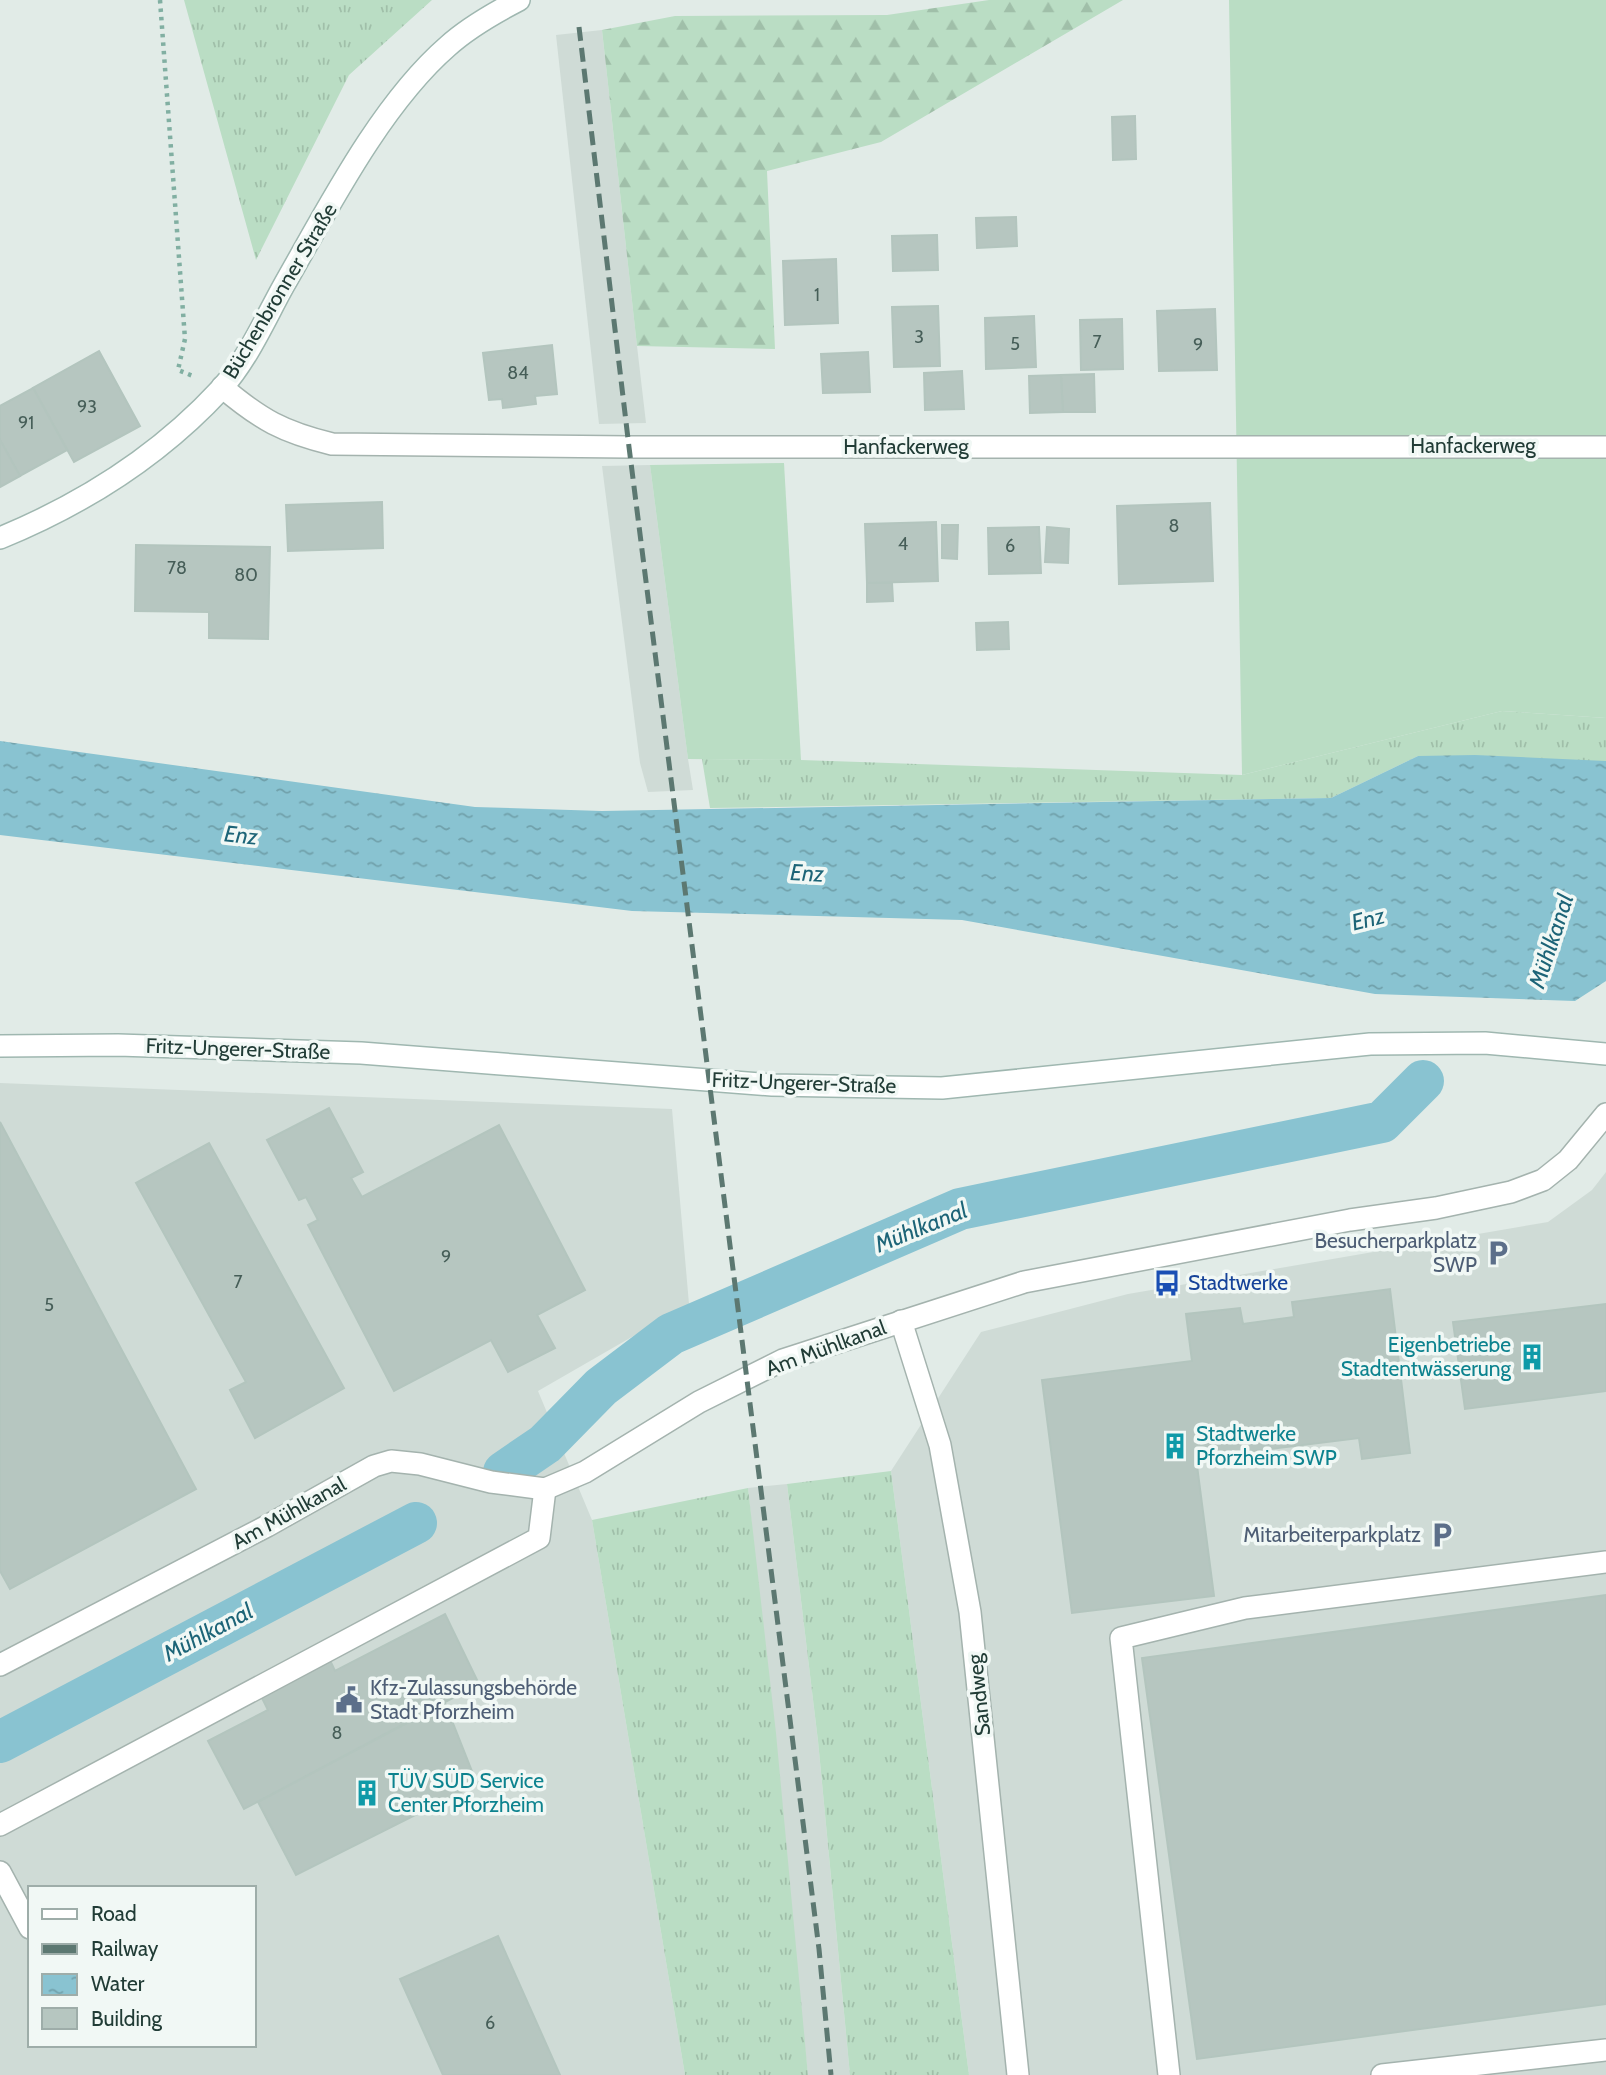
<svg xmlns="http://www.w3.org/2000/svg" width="1606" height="2075" viewBox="0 0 1606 2075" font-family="Cabin,sans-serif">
  <defs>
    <pattern id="grass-tufts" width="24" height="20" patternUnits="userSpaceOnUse" patternTransform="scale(1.75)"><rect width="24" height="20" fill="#baddc4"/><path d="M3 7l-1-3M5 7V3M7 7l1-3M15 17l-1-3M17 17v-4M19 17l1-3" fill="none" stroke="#a0bfa9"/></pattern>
    <pattern id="forest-firs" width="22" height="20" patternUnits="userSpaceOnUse" patternTransform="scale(1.75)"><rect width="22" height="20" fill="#baddc4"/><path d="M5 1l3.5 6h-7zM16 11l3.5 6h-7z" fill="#a0bfa9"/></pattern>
    <pattern id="water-ripples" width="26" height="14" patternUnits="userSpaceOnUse" patternTransform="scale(1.75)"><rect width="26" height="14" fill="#89c3d1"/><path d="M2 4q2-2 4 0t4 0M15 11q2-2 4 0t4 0" fill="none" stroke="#70a0aa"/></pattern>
  </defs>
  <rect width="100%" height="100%" fill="#e1ebe7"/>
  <!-- built -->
  <g fill="#cfdbd6" fill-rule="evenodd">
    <path d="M602,30L637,346L646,423L599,424L556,35Z"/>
    <path d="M650,465L688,759L693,790L648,792L640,763L602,466Z"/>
    <path d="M0,1083L672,1109L689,1304L538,1391L592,1520L685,2075H0ZM30,1888H254V2045H30Z"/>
    <path d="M1606,1172V2075H969L891,1471L981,1332L1128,1294L1548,1222L1592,1190Z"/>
    <path d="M787,1484L818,1741L850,2075H808L799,1995L748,1488Z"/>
  </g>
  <!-- grass -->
  <g fill="url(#grass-tufts)">
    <path d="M184,0H432L349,75L256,260Z"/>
    <path d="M1502,711L1606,718V764L1418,756L1331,798L710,808L702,759L801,760L1242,775Z"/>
    <path d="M891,1471L969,2075H850L818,1741L787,1484Z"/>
    <path d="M748,1488L776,1733L808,2075H685L592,1520Z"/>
  </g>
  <!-- forest -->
  <path fill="url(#forest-firs)" d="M989,0H1123L881,142L767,171L775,349L637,346L602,30L675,16L887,15Z"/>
  <!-- garden -->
  <g fill="#baddc4">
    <path d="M1229,0H1606V718L1502,711L1242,775Z"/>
    <path d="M784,463L801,760L688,759L650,465Z"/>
  </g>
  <!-- water -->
  <path fill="url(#water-ripples)" d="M0,741L475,807L602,811L1331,798L1418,756L1475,755L1606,761V981L1575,1001L1375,994L962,920L632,911L0,835Z"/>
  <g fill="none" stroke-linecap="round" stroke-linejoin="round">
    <!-- canal -->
    <g stroke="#89c3d1" stroke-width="42">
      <path d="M504,1472L545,1444L601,1387L671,1334L960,1209L1382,1122L1423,1081"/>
      <path d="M0,1742L416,1523"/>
    </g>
  </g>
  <!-- building -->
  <g fill="#b6c6c0" stroke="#b3c5be" stroke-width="2">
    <path d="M1135,116L1136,159L1113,160L1112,117Z"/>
    <path d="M1016,217L1017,246L977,248L976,218Z"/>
    <path d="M937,235L938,270L893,271L892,236Z"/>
    <path d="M836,259L838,323L785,325L783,261Z"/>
    <path d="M938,306L940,366L894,367L892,307Z"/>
    <path d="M1215,309L1217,370L1159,371L1157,311Z"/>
    <path d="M1034,316L1036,367L986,369L985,318Z"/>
    <path d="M1122,319L1123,369L1081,370L1080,320Z"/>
    <path d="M552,345L557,394L535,396L536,404L503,408L502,399L489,400L483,353Z"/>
    <path d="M99,351L140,426L74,462L33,388Z"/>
    <path d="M868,352L870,392L823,393L821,354Z"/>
    <path d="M962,371L964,409L925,410L924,373Z"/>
    <path d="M1094,374L1095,412H1063L1061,375Z"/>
    <path d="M1061,375L1063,412L1030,413L1029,376Z"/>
    <path d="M33,388L67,450L20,476L0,440V406Z"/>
    <path d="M0,440L20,476L0,487Z"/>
    <path d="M382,502L383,548L288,551L286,505Z"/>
    <path d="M1210,503L1213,581L1119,584L1117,506Z"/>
    <path d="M936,522L938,581L867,583L865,524Z"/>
    <path d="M942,525H958L957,559L942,558Z"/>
    <path d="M1039,527L1041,573L989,574L988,528Z"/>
    <path d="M1047,527L1069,529L1068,563L1045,562Z"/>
    <path d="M136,545L270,547L268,639L209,638V612L135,611Z"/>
    <path d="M867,583H892L893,601L867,602Z"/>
    <path d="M1008,622L1009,649L977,650L976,623Z"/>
    <path d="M329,1108L363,1172L351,1178L362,1197L499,1125L585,1290L537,1315L555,1348L508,1372L491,1340L394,1391L308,1225L318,1220L306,1197L299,1200L267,1140Z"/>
    <path d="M0,1122L196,1489L10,1589L0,1571Z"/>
    <path d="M209,1143L344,1388L255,1438L230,1390L246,1382L136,1183Z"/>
    <path d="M1390,1289L1410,1453L1362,1459L1359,1438L1196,1458L1214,1596L1072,1613L1042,1380L1192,1361L1186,1314L1240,1308L1243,1324L1294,1317L1292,1302Z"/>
    <path d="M1606,1304V1391L1465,1409L1453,1322Z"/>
    <path d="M1606,1595V2004L1197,2059L1142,1658Z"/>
    <path d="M445,1614L479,1684L244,1809L208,1741L268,1710L260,1694L329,1658L335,1671Z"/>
    <path d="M445,1703L477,1784L296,1875L258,1802Z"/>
    <path d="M498,1936L560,2075H443L400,1979Z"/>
  </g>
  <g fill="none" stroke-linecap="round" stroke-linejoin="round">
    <!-- lane casing -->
    <g stroke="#a4b3ae" stroke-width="24">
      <g id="lane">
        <path d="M0,1825L539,1538L545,1489"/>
        <path d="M0,1872L30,1928"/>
        <path d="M1169,2075L1121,1638L1245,1608L1606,1562"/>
        <path d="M1382,2075L1606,2050"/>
      </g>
    </g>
    <!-- street casing -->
    <g stroke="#a4b3ae" stroke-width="24">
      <g id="street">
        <path d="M222,387C261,420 283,432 332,444L629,447H1606"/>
        <path d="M901,1321L940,1445L970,1612L1018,2075"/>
        <path d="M0,1665L267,1526L374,1466L391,1461L420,1464L491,1482L545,1489L585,1472L699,1402L783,1360L1024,1282L1350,1220L1436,1208L1511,1192L1543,1180L1568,1160L1606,1114"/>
      </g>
    </g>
    <!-- secondary casing -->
    <g stroke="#9fb7b0" stroke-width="24">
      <g id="secondary">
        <path d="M0,538C83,504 160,455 221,389C248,359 265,319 284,285C328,208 381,104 448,46C469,27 494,13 519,0"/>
        <path d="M0,1046L118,1045L361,1053L772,1085L942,1088L1370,1044L1485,1043L1606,1054"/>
      </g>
    </g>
    <!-- path -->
    <path stroke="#81afa2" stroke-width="4.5" stroke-dasharray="3.5 5" stroke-linecap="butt" d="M160,0L185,339L178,370L193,376"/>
    <!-- lane -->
    <use href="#lane" stroke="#fff" stroke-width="21"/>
    <!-- street -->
    <use href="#street" stroke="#fff" stroke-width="21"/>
    <!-- secondary -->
    <use href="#secondary" stroke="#fff" stroke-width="21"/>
    <!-- rail -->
    <path stroke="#5c7871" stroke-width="5" stroke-dasharray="14 7" stroke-linecap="butt" d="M579,27L629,447L819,1949L831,2075"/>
  </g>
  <!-- icons -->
  <defs>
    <g id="parking-bare" transform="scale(2.1)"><path d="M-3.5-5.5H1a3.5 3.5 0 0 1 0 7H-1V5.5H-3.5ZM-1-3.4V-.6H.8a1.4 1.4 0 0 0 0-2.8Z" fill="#5c6f8a" stroke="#f1f8f5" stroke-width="2.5" paint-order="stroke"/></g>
    <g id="bus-bare" transform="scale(2.1)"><path d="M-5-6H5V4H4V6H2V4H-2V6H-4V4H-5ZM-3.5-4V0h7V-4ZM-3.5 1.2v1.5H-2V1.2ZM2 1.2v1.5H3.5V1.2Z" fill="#1a4fb4" stroke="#f1f8f5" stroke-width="2.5" paint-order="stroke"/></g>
    <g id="building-bare" transform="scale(2.1)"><path d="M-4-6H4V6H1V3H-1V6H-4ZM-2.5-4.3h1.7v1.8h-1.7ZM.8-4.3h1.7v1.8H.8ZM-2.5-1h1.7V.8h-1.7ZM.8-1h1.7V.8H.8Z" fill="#0f9aa8" stroke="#f1f8f5" stroke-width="2.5" paint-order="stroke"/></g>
    <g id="civic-bare" transform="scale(2.1)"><path d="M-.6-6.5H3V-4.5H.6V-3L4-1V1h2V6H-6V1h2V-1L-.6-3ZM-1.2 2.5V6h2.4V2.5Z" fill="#5c6f8a" stroke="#f1f8f5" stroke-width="2.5" paint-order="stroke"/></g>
  </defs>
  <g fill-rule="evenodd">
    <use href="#parking-bare" x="1498" y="1253"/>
    <use href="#bus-bare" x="1167" y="1283"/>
    <use href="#building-bare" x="1532" y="1357"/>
    <use href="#building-bare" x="1175" y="1446"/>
    <use href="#parking-bare" x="1442" y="1535"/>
    <use href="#civic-bare" x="349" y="1700"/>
    <use href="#building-bare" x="367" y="1793"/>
  </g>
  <g text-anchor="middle" stroke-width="7" stroke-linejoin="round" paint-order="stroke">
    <!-- number labels -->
    <g font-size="18" fill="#465e58">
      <text x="817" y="301">1</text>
      <text x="919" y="343">3</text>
      <text x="1097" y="348">7</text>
      <text x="1015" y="350">5</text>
      <text x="1198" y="351">9</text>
      <text x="518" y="379">84</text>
      <text x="87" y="413">93</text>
      <text x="26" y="429">91</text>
      <text x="1174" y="532">8</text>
      <text x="903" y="550">4</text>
      <text x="1010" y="552">6</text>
      <text x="177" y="574">78</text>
      <text x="246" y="581">80</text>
      <text x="446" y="1263">9</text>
      <text x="238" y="1288">7</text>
      <text x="49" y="1311">5</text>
      <text x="337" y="1739">8</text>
      <text x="490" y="2029">6</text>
    </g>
    <!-- street labels -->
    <g font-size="21" fill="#213c36" stroke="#f1f8f5">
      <text transform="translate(280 291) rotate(-59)" y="7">Büchenbronner Straße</text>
      <text x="1473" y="453">Hanfackerweg</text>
      <text x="906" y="454">Hanfackerweg</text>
      <text transform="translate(238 1049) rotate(2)" y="7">Fritz-Ungerer-Straße</text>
      <text transform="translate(804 1083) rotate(2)" y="7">Fritz-Ungerer-Straße</text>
      <text transform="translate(826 1348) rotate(-20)" y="7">Am Mühlkanal</text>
      <text transform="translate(289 1513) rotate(-29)" y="7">Am Mühlkanal</text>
      <text transform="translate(979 1695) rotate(-96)" y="7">Sandweg</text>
    </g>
    <!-- service labels -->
    <g font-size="21" fill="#4e5e75" stroke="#f1f8f5" text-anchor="end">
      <text x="1477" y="1248">Besucherparkplatz<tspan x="1477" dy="24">SWP</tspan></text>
      <text x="1421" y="1542">Mitarbeiterparkplatz</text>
      <text x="370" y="1695" text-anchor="start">Kfz-Zulassungsbehörde<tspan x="370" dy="24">Stadt Pforzheim</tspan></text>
    </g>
    <!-- transit labels -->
    <g font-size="21" fill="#164399" stroke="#f1f8f5" text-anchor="start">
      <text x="1188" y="1290">Stadtwerke</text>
    </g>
    <!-- culture labels -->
    <g font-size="21" fill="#0d838f" stroke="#f1f8f5" text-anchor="start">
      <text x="1511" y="1352" text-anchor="end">Eigenbetriebe<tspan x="1511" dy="24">Stadtentwässerung</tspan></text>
      <text x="1196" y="1441">Stadtwerke<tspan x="1196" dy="24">Pforzheim SWP</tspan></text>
      <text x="388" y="1788">TÜV SÜD Service<tspan x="388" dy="24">Center Pforzheim</tspan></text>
    </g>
    <!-- water labels -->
    <g font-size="23" font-style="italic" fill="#1c6477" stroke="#f1f8f5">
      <text transform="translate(241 835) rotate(6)" y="8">Enz</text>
      <text transform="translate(807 873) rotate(3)" y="8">Enz</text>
      <text transform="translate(1368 919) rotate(-14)" y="8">Enz</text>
      <text transform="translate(1551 941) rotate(-72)" y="8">Mühlkanal</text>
      <text transform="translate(921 1227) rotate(-22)" y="8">Mühlkanal</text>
      <text transform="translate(208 1632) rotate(-28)" y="8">Mühlkanal</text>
    </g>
  </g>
  <!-- legend -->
  <rect x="28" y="1886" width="228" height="161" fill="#f1f8f5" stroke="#9eada9" stroke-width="2"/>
  <rect x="42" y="1909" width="35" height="10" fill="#ffffff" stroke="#9eada9" stroke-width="2"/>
  <text x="91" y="1921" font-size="21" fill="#213c36">Road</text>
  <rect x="42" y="1944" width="35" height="10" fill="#5c7871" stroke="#9eada9" stroke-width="2"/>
  <text x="91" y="1956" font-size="21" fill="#213c36">Railway</text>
  <rect x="42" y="1974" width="35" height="21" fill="url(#water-ripples)" stroke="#9eada9" stroke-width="2"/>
  <text x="91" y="1991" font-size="21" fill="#213c36">Water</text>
  <rect x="42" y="2008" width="35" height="21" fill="#b6c6c0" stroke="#9eada9" stroke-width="2"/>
  <text x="91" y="2026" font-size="21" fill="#213c36">Building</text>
</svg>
